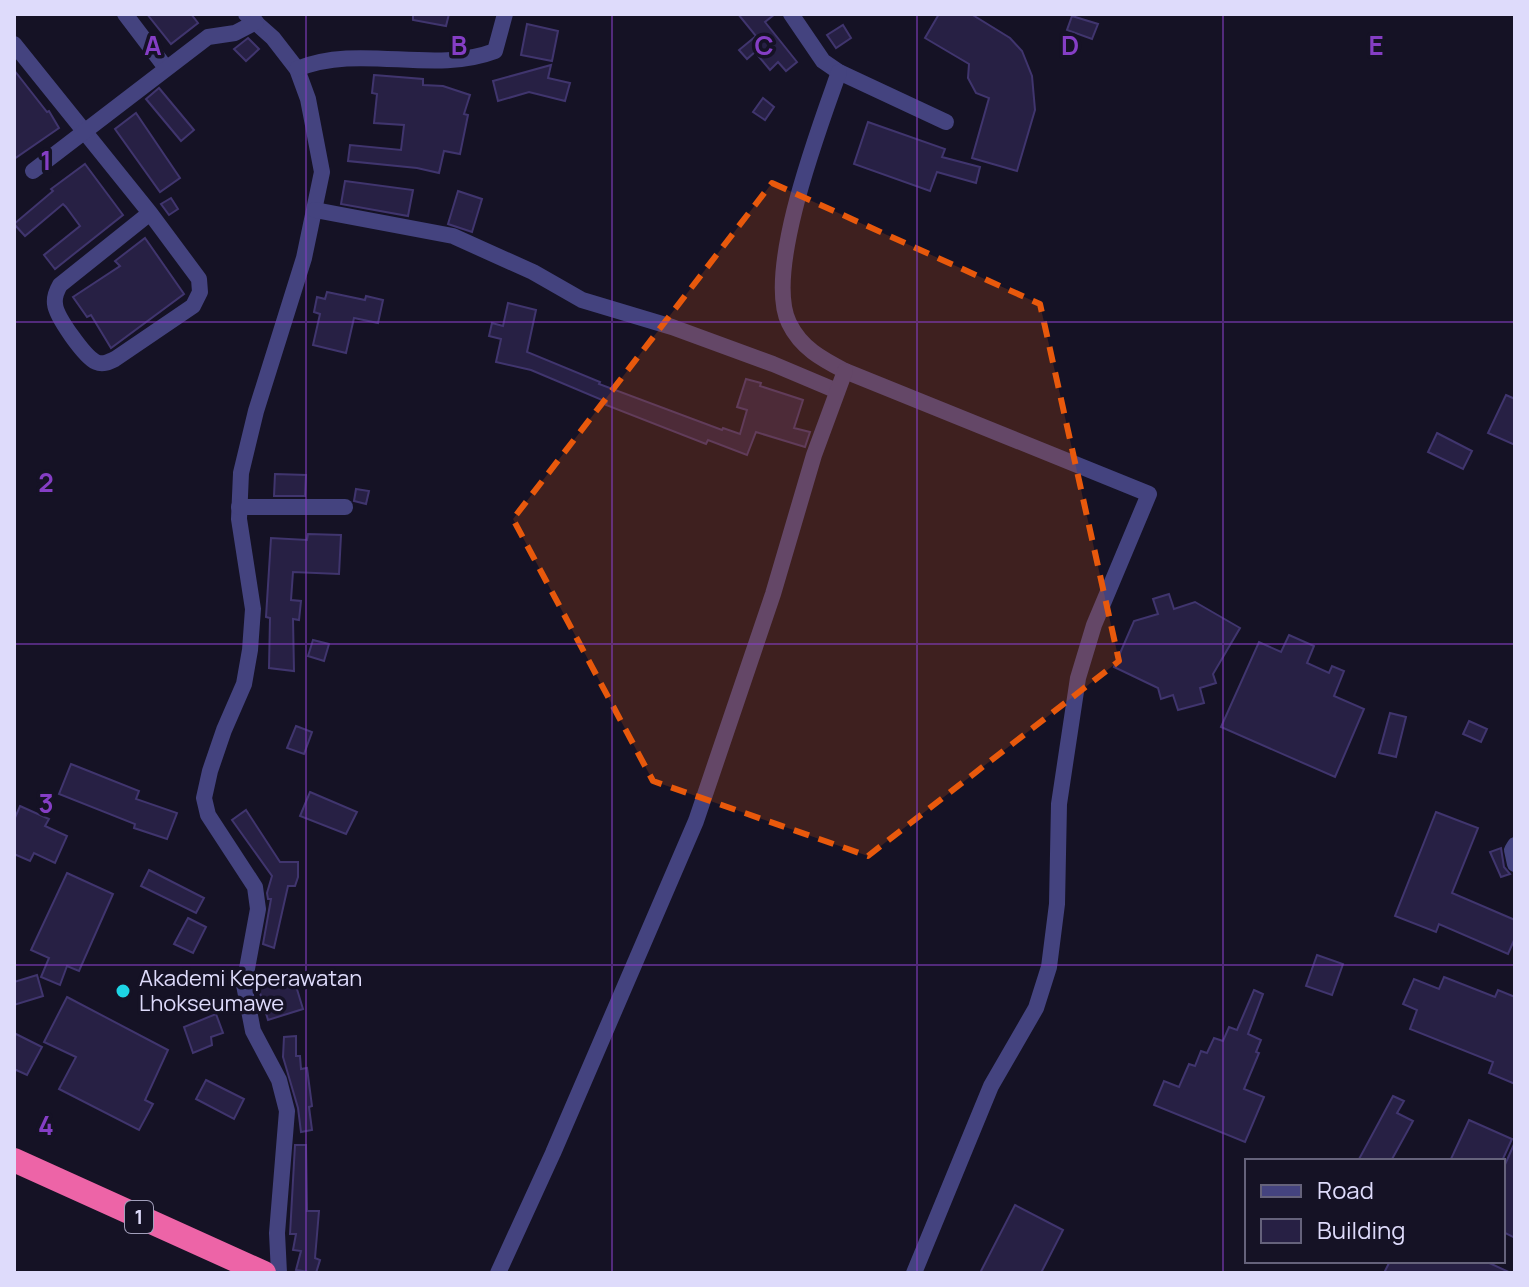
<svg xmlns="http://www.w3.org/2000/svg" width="1529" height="1287" viewBox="0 0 1529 1287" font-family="Manrope,sans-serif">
  <rect width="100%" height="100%" fill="#151225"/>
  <!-- building -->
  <g fill="#272044" stroke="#40356e" stroke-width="2">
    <path d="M147,14H191L198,23L171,44Z"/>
    <path d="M413,14H449L446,26L413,20Z"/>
    <path d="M738,14H775L765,22L797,62L786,71L778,62L770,70L755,52L747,59L739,50L756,36Z"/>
    <path d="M939,14H971L1010,38L1022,51L1032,76L1035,110L1017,171L972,158L989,98L976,93L968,78L969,64L925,38Z"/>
    <path d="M1072,16L1098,24L1092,39L1067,30Z"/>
    <path d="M527,24L558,31L552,61L521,55Z"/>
    <path d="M843,25L851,38L836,48L827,35Z"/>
    <path d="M248,38L259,49L246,61L234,49Z"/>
    <path d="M551,65L548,78L570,83L565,101L529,92L498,101L493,81Z"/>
    <path d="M14,70L47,112L49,111L59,128L14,159Z"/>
    <path d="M374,75L423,79V85L443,86L470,95L464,114L468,115L460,154L444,151L439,173L417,168L348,161L350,145L401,150L404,125L374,123L377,94L372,93Z"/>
    <path d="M159,88L194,130L181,141L146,99Z"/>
    <path d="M763,98L774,107L765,120L753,112Z"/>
    <path d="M136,113L180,178L160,192L115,129Z"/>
    <path d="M868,122L945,149L942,157L980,167L976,183L937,172L930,191L854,164Z"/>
    <path d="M85,164L123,215L55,269L44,255L80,226L66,207L63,204L25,236L14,224L53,191L51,189Z"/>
    <path d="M345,181L413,190L408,216L341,204Z"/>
    <path d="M458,191L482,199L472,232L448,224Z"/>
    <path d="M171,198L178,209L169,215L161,204Z"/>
    <path d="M145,238L184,294L111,348L91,315L87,317L73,297L120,266L115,261Z"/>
    <path d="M327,292L365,300L366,296L383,300L378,323L354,318L346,353L313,345L320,314L314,312L317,297L325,299Z"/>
    <path d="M508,303L536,310L527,352L600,382L599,384L722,430L723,428L740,434L747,410L737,407L746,379L761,383L760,386L803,400L794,428L810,432L805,447L756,432L747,455L708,440L706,444L606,405L607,402L531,370L496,362L501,339L489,336L492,323L503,326Z"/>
    <path d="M1506,395L1515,399V445L1488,433Z"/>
    <path d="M1437,433L1472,451L1463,469L1428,452Z"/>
    <path d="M275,474L306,475L305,496H274Z"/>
    <path d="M356,489L369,491L366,504L354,501Z"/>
    <path d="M308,534L341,535L339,574L293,572L291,600L301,601L299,620L293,619L294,671L269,668L270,618L266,617L271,538L307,540Z"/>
    <path d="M1169,594L1174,609L1195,602L1240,628L1213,674L1216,683L1200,688L1204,703L1178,710L1173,695L1161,699L1158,688L1114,667L1134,621L1158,614L1153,599Z"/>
    <path d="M1289,635L1314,646L1307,663L1329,673L1332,666L1344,671L1334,696L1364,709L1335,777L1221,727L1259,642L1281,652Z"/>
    <path d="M313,640L329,644L324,661L308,656Z"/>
    <path d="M1390,713L1406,717L1396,757L1379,753Z"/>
    <path d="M1469,721L1487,729L1481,742L1463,734Z"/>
    <path d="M296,726L312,732L304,754L287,748Z"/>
    <path d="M71,764L139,791L136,799L177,813L167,839L134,828L135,824L59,794Z"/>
    <path d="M310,792L357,812L346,834L300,816Z"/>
    <path d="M20,806L49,819L45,826L67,836L55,863L34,853L30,861L14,854V820Z"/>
    <path d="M246,810L280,862H298V877L295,886H288L274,948L263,944L271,899H268L267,893L272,876L232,820Z"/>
    <path d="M1436,812L1478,828L1452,893L1515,920V938L1508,954L1439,924L1436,932L1395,916Z"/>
    <path d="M1501,848L1504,867L1510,874L1501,877L1490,852Z"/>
    <path d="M149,870L204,898L196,913L141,886Z"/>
    <path d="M67,873L113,894L79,971L67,966L60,985L41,977L49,958L31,950Z"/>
    <path d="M188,918L206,927L193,953L174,944Z"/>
    <path d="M1317,955L1343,964L1332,995L1306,986Z"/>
    <path d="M37,975L43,996L14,1005V982Z"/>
    <path d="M293,976L303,1009L268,1020L258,986Z"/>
    <path d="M1444,977L1495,997L1498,990L1515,997V1084L1489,1073L1493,1062L1410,1029L1417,1010L1403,1004L1414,979L1439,989Z"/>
    <path d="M1254,990L1263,994L1248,1034L1261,1040L1256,1052L1259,1053L1244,1089L1264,1097L1245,1142L1154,1105L1164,1081L1179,1087L1189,1064L1195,1066L1201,1051L1207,1053L1214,1038L1223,1041L1229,1027L1237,1030Z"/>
    <path d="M67,997L168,1050L145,1100L153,1104L139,1130L59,1089L76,1057L44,1042Z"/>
    <path d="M216,1014L223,1033L211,1037L212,1045L193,1053L184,1027Z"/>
    <path d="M14,1033L42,1047L27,1075L14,1069Z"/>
    <path d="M296,1036V1056H300L301,1069L307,1068L312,1106L309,1107L312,1130L301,1132L298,1108L283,1057L284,1037Z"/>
    <path d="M206,1080L244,1099L234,1119L196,1099Z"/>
    <path d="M1393,1096L1404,1101L1397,1113L1413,1121L1391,1161H1358Z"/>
    <path d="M1469,1120L1512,1139L1502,1161H1450Z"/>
    <path d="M1515,1142V1238L1503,1232V1169Z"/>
    <path d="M295,1145H306L307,1211H319L315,1258L320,1260L316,1273L296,1270L301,1251L293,1250L296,1234H290Z"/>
    <path d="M1015,1205L1063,1230L1041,1273H980Z"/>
    <path d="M1390,1261H1485L1511,1273H1384Z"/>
  </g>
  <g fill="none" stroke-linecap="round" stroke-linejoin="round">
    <!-- street -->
    <g stroke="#44437f" stroke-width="16">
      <path d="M125,14L166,68"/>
      <path d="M246,14L273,38L297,69L308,99L322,172L304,258L256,411L241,473L239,519L253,609L250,650L244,684L224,730L210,771L204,798L208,815L255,887L258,909L244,985L253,1031L279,1080L287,1111L277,1233L279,1273"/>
      <path d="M791,14L823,61L839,72L946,122"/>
      <path d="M14,44L150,213L199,279L200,292L193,306L115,359C109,362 103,365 96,362C85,357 56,317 55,304C54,297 56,292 60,285L150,213"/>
      <path d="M297,69C360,43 432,75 495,51L505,14"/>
      <path d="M839,72C820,126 764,272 789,323C801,348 822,359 845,371L1149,494L1094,625L1078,678L1059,804L1057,904L1049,967L1036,1008L991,1086L914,1273"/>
      <path d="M33,171L208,37L235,33L256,22"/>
      <path d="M315,210L453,236L533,272L582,300L672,327L773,364L837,391"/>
      <path d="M239,507H345"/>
      <path d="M1515,845L1512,850L1515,864"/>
      <path d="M498,1273L553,1153L696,821L773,594L814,455L845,371"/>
    </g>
    <!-- highway -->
    <path stroke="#ed64a7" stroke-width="24" d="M14,1160L264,1273"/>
  </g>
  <!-- marked area -->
  <path fill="#e8590c" fill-opacity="0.2" stroke="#e8590c" stroke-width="6" stroke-dasharray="16 10" stroke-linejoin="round" d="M772,183L1040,304L1119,661L868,856L653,781L513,519Z"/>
  <!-- grid -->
  <path fill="none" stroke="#853ec5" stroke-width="2" stroke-opacity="0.55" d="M306,14V1273M612,14V1273M917,14V1273M1223,14V1273M14,322H1515M14,644H1515M14,965H1515"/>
  <!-- markers -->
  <circle fill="#1dd4e5" stroke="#151225" stroke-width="3" cx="123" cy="991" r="8"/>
  <g text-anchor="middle" stroke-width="7" stroke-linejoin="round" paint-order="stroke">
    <!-- shield labels -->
    <rect fill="#151225" stroke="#a29fbb" stroke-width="2" x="125" y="1201" width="28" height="32" rx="6"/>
    <g font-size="20" font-weight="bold" fill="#dedbfb">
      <text x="139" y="1224">1</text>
    </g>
    <!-- poi labels -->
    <g font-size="22" fill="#dedbfb" stroke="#151225" text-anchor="start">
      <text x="139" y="986">Akademi Keperawatan<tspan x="139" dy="25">Lhokseumawe</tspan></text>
    </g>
  </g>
  <g font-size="26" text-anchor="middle" font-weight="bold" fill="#853ec5" stroke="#151225" stroke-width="7" stroke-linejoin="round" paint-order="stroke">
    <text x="153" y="55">A</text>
    <text x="459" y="55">B</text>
    <text x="764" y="55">C</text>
    <text x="1070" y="55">D</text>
    <text x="1376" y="55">E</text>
    <text x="46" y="170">1</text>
    <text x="46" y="492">2</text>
    <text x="46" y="813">3</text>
    <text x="46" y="1135">4</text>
  </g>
  <!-- border -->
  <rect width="1529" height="1287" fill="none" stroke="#dedbfb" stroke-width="32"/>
  <!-- legend -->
  <rect x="1245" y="1159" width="260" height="104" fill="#151225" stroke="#65627b" stroke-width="2"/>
  <rect x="1261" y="1185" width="40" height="12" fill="#44437f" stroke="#65627b" stroke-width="2"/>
  <text x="1317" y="1199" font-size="24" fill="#dedbfb">Road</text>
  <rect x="1261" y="1219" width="40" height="24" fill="#272044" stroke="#65627b" stroke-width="2"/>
  <text x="1317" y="1239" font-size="24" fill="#dedbfb">Building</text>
</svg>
